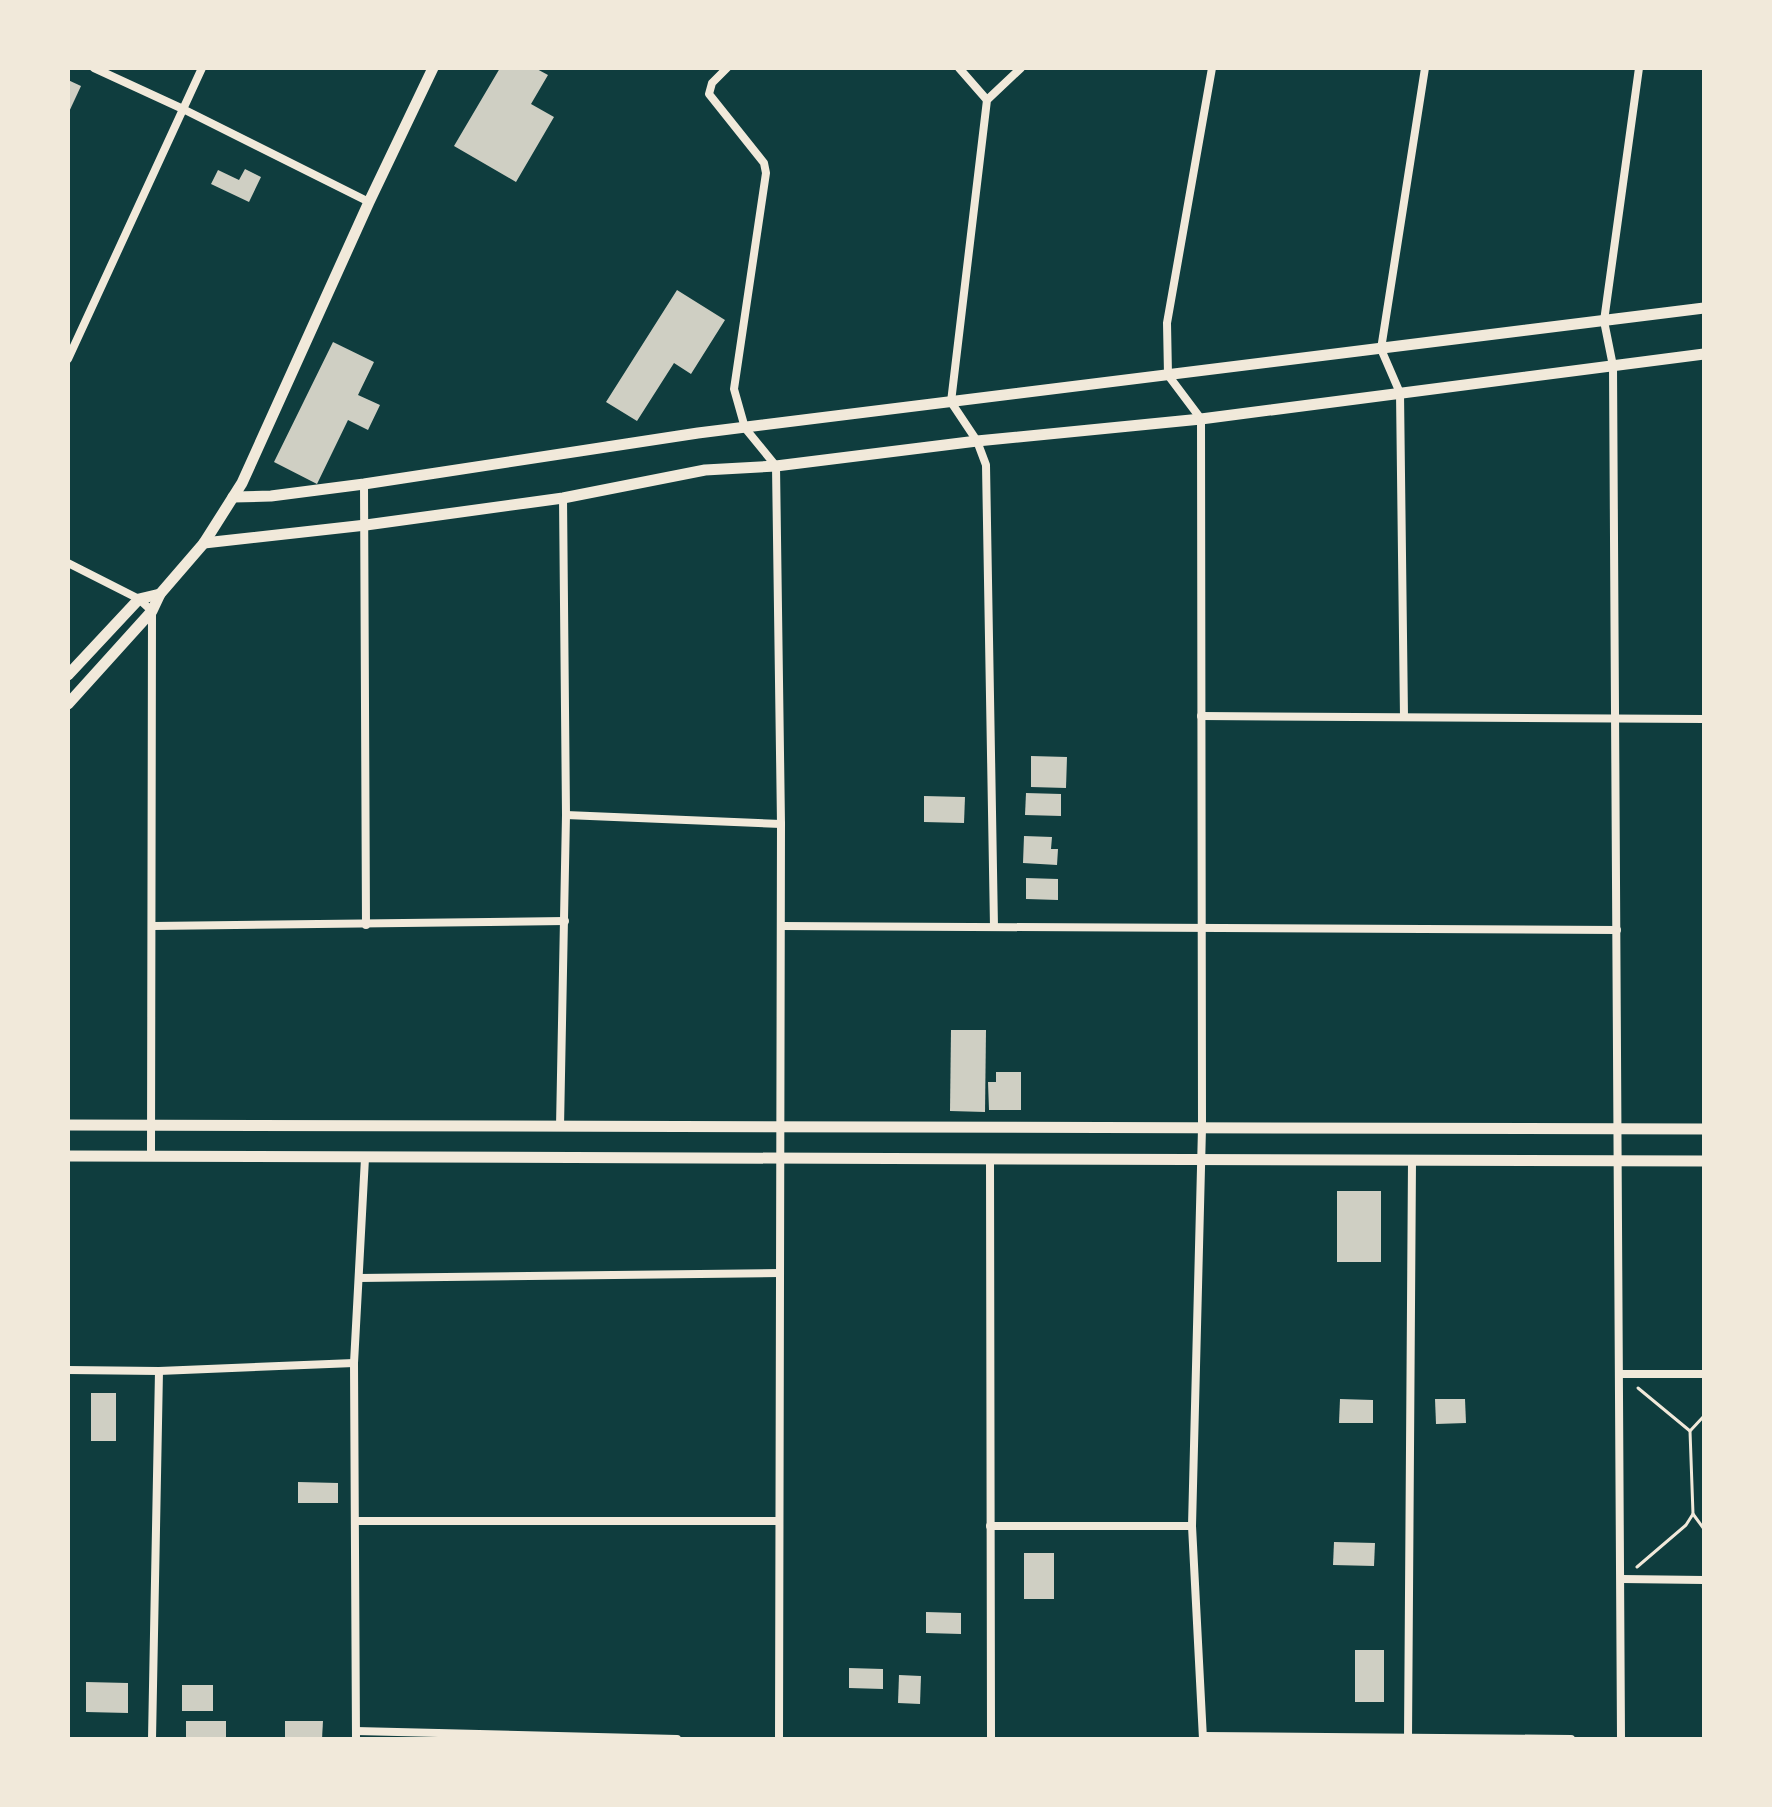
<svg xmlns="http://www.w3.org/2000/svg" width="1772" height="1807" viewBox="0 0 1772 1807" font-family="Karla,sans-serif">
  <rect width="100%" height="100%" fill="#0f3d3e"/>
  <!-- building -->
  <g fill="#cfcfc3">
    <path d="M500,68H535L548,75L531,104L554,117L516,182L454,146Z"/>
    <path d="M68,80L81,86L68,114Z"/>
    <path d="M245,169L261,177L249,202L211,184L218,170L239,180Z"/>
    <path d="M677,290L725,320L691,374L674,363L637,421L606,402Z"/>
    <path d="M333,342L374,362L358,395L380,405L368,430L348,420L317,484L274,462Z"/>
    <path d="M1031,756L1067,757L1066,788L1031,787Z"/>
    <path d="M1026,793L1061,794V816L1025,815Z"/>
    <path d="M924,796L965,797L964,823L924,822Z"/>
    <path d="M1024,836L1052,837L1051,849H1058L1057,865L1023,863Z"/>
    <path d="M1026,878L1058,879V900L1026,899Z"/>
    <path d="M951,1030H986L985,1112L950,1111Z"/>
    <path d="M996,1072H1021V1110H989L988,1082H996Z"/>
    <rect x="1337" y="1191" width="44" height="71"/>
    <rect x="91" y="1393" width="25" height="48"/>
    <path d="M1340,1399L1373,1400V1423H1339Z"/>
    <path d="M1435,1399H1465L1466,1423L1436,1424Z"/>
    <path d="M298,1482L338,1483V1503H298Z"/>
    <path d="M1334,1542L1375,1543L1374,1566L1333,1565Z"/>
    <rect x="1024" y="1553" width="30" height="46"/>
    <path d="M926,1612L961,1613V1634L926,1633Z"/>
    <rect x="1355" y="1650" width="29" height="52"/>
    <path d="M849,1668L883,1669V1689L849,1688Z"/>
    <path d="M899,1675L921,1676L920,1704L898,1703Z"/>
    <path d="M86,1682L128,1683V1713L86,1712Z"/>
    <rect x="182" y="1685" width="31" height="26"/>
    <rect x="186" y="1721" width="40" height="18"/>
    <path d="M285,1721H323L322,1739H285Z"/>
  </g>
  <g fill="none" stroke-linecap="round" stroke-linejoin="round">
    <!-- path -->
    <g stroke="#f1e9da" stroke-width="3">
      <path d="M1638,1388L1690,1431"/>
      <path d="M1693,1514L1704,1529"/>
      <path d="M1637,1567L1686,1525L1693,1514L1690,1431L1704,1416"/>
    </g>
    <!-- minor -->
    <g stroke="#f1e9da" stroke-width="8">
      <path d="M94,68L183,109L369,202"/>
      <path d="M727,68L712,83L709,94L764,163L766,173L734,389L745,428L776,466L781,824L779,1739"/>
      <path d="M959,68L987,100"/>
      <path d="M68,359L202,68"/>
      <path d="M364,484L366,925"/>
      <path d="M68,563L139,599L152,611L151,1156"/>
      <path d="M1201,716L1704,719"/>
      <path d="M1404,717L1400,393L1381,349L1425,68"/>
      <path d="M566,815L781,824"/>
      <path d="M153,926L565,921"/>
      <path d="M781,926L1617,930"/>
      <path d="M994,927L986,465L977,441L951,402L987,100L1021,68"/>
      <path d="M560,1127L566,815L563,498"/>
      <path d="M990,1160L991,1739"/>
      <path d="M359,1278L780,1273"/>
      <path d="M68,1370L159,1371L354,1363"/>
      <path d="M1621,1374H1704"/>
      <path d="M355,1521H779"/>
      <path d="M990,1526H1192"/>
      <path d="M1622,1579L1704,1580"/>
      <path d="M356,1731L677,1739"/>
      <path d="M1203,1736L1571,1739"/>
      <path d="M1408,1738L1412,1161"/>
      <path d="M152,1739L159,1371"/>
      <path d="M356,1739L354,1363L365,1158"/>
      <path d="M1203,1739L1192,1526L1202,1128L1201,419L1168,375L1167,323L1212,68"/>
      <path d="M1621,1739L1613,366L1604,321L1639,68"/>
    </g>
    <!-- tertiary -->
    <g stroke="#f1e9da" stroke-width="11">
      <path d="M233,497L271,496L364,484L698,433L1704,308"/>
      <path d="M204,543L366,525L563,498L705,470L776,466L977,441L1201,419L1704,354"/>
      <path d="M68,675L139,599L160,594"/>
      <path d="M68,704L152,611L160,594L204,543L242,483L369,202L433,68"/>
      <path d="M68,1125L1704,1129"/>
      <path d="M68,1156L1704,1161"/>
    </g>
  </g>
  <!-- border -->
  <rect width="1772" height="1807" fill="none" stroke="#f1e9da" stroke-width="140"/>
</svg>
